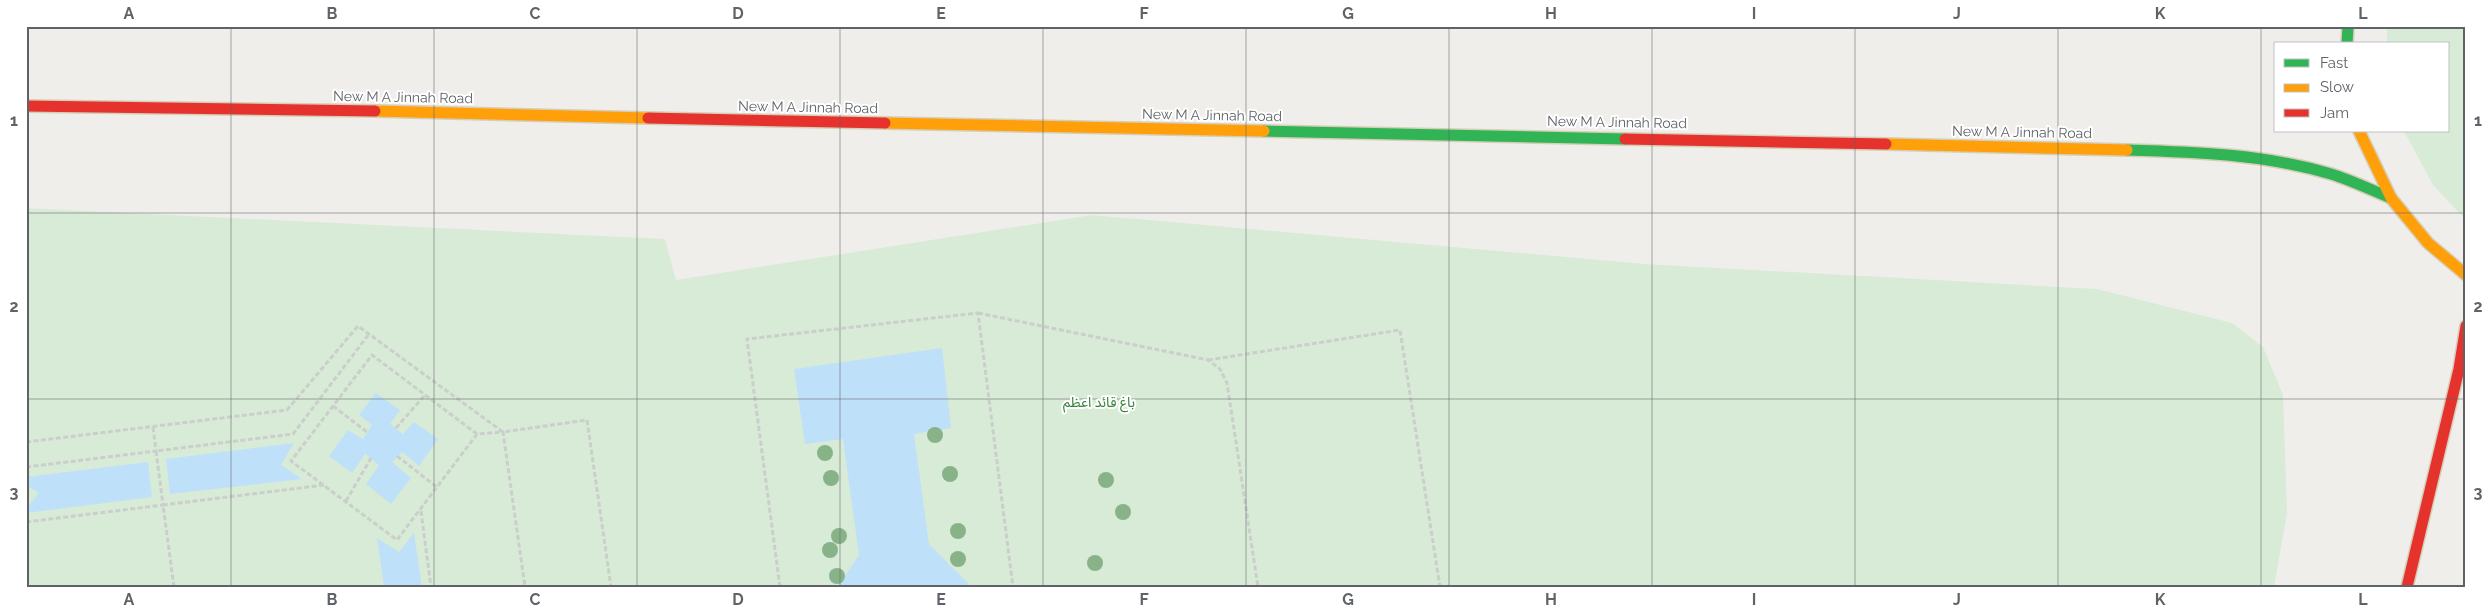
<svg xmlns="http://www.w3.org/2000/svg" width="2492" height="613" viewBox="0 0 2492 613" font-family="Raleway,'Noto Sans Arabic',sans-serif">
  <rect width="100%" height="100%" fill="#efeeea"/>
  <!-- green -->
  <g fill="#d8ebd6">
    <path d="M2387,26H2466V220L2433,185L2404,131H2448V44H2387Z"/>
    <path d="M26,208L665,239L676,280L1092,215L1645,264L2097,289L2232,323L2263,347L2283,395L2287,513L2274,587H26Z"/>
  </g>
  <!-- water -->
  <g fill="#bfe0f9">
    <path d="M942,348L951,428L914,434L929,544L969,584L967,587H838L859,555L843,439L805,444L794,369Z"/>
    <path d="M376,393L400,410L390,424L403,434L414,422L438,439L419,466L402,452L392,462L411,478L391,504L366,484L379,465L365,454L352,473L329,456L348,430L363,439L372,425L359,415Z"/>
    <path d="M294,443L281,465L302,479L170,494L166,459Z"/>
    <path d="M148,462L152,497L26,513V509L39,493L26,485V477Z"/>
    <path d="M414,533L422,587H384L377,538L399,552Z"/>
  </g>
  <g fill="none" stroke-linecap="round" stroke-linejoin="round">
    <!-- fast casing -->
    <g stroke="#d7ceb8" stroke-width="14">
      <g id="fast">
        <path d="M2347,44L2348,26"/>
        <path d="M1264,131L1625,139"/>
        <path d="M2127,150C2196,152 2264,154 2331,174C2351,180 2371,190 2391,198"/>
      </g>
    </g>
    <!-- slow casing -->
    <g stroke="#d7ceb8" stroke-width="14">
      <g id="slow">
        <path d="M375,111L648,118"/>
        <path d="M885,123L1264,131"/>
        <path d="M2359,131L2391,198L2428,243L2466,275"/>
        <path d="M1886,144L2127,150"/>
      </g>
    </g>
    <!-- jam casing -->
    <g stroke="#d7ceb8" stroke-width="14">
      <g id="jam">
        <path d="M26,106L375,111"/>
        <path d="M648,118L885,123"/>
        <path d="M1625,139L1886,144"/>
        <path d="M2407,587L2459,369L2466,326"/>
      </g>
    </g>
    <!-- path -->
    <g stroke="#cacfcc" stroke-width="3" stroke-dasharray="5 2.5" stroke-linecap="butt">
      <path d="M978,313L1208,360L1220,369L1227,383L1258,587"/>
      <path d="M1208,360L1400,330L1440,587"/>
      <path d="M333,406L367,432"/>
      <path d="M396,428L425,395"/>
      <path d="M477,434L372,355L291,461L397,540L477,434L503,432L525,587"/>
      <path d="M26,442L287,410L358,326L503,432L587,420L611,587"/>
      <path d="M397,456L438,488"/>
      <path d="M26,467L156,451L153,427"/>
      <path d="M346,501L371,458"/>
      <path d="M421,511L431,587"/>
      <path d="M26,522L163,505L156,451L293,434L369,334"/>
      <path d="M174,587L163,505L324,485"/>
      <path d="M780,587L747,339L978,313L1013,587"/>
    </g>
    <!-- fast -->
    <use href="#fast" stroke="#30b455" stroke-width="11"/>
    <!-- slow -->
    <use href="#slow" stroke="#ff9f0a" stroke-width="11"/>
    <!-- jam -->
    <use href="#jam" stroke="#e5322d" stroke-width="11"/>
  </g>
  <!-- trees -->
  <g fill="#88b388">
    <circle cx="935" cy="435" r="8"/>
    <circle cx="825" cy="453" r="8"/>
    <circle cx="950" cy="474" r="8"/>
    <circle cx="831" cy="478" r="8"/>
    <circle cx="1106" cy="480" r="8"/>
    <circle cx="1123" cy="512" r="8"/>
    <circle cx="958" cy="531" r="8"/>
    <circle cx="839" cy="536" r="8"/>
    <circle cx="830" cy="550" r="8"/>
    <circle cx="958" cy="559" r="8"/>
    <circle cx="1095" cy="563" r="8"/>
    <circle cx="837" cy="576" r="8"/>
  </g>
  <!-- grid -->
  <path fill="none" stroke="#5f6368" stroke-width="1" stroke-opacity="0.55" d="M231,26V587M434,26V587M637,26V587M840,26V587M1043,26V587M1246,26V587M1449,26V587M1652,26V587M1855,26V587M2058,26V587M2261,26V587M26,213H2466M26,399H2466"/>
  <g text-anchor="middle" stroke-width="4" stroke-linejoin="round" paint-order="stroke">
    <!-- street labels -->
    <g font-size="14" fill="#5f6368" stroke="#fff">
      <text transform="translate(403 97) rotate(1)" y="5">New M A Jinnah Road</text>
      <text transform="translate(808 107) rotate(1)" y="5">New M A Jinnah Road</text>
      <text transform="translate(1212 115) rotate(1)" y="5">New M A Jinnah Road</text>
      <text transform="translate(1617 122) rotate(1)" y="5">New M A Jinnah Road</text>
      <text transform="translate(2022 132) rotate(1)" y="5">New M A Jinnah Road</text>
    </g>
    <!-- park labels -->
    <g font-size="14" fill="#348238" stroke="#fff">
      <text x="1099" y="407">باغ قائد اعظم</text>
    </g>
  </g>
  <!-- border -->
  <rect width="2492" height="613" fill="none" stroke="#ffffff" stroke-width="55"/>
  <!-- legend -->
  <rect x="2274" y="42" width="175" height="90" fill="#ffffff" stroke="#bfc1c3"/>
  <rect x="2284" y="59" width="25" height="8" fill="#30b455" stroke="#bfc1c3"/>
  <text x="2320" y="68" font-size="15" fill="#5f6368">Fast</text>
  <rect x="2284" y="84" width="25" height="8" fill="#ff9f0a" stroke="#bfc1c3"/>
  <text x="2320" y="92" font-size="15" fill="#5f6368">Slow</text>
  <rect x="2284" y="109" width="25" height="8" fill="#e5322d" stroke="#bfc1c3"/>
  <text x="2320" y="118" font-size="15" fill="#5f6368">Jam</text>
  <rect x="28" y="28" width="2436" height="558" fill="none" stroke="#5f6368" stroke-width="2"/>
  <g font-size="16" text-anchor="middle" font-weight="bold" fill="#5f6368">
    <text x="129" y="19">A</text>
    <text x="332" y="19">B</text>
    <text x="535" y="19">C</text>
    <text x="738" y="19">D</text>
    <text x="941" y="19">E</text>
    <text x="1144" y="19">F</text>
    <text x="1348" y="19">G</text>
    <text x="1551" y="19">H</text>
    <text x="1754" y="19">I</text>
    <text x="1957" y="19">J</text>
    <text x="2160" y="19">K</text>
    <text x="2363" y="19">L</text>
    <text x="14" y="126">1</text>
    <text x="2478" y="126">1</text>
    <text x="14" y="312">2</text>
    <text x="2478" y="312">2</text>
    <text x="14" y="498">3</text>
    <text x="2478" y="498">3</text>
    <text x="129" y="605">A</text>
    <text x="332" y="605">B</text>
    <text x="535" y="605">C</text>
    <text x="738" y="605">D</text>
    <text x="941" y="605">E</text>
    <text x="1144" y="605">F</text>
    <text x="1348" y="605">G</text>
    <text x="1551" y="605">H</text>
    <text x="1754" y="605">I</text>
    <text x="1957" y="605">J</text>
    <text x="2160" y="605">K</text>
    <text x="2363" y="605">L</text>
  </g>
</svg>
